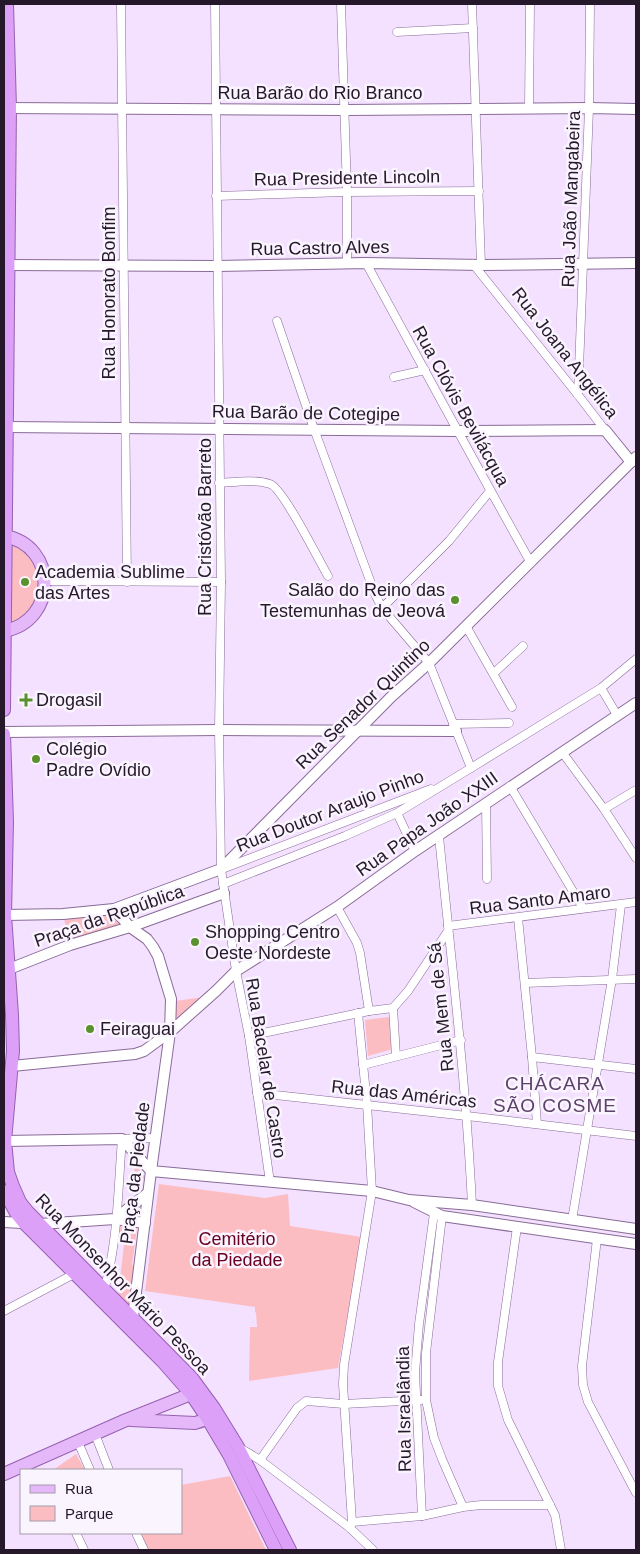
<svg xmlns="http://www.w3.org/2000/svg" width="640" height="1554" viewBox="0 0 640 1554" font-family="Arial,sans-serif">
  <rect width="100%" height="100%" fill="#f4e1ff"/>
  <!-- green -->
  <g fill="#fcbdc2">
    <path d="M9,537L36,555L41,603L11,630Z"/>
    <path d="M114,909L130,927L70,945L63,914Z"/>
    <path d="M204,997L177,1023L175,1001Z"/>
    <path d="M389,1017L393,1049L368,1056L365,1020Z"/>
    <path d="M135,1164L145,1177L132,1193Z"/>
    <path d="M159,1184L265,1198L288,1194L290,1226L362,1237L338,1368L249,1381L250,1327H257L256,1313L255,1312V1307L145,1291Z"/>
    <path d="M120,1226L137,1228L132,1265L136,1268L132,1309L118,1297L125,1236L119,1231Z"/>
    <path d="M76,1454L85,1470H53Z"/>
    <path d="M230,1476L266,1550H145L138,1533H181V1485Z"/>
  </g>
  <g fill="none" stroke-linecap="round" stroke-linejoin="round">
    <!-- minor casing -->
    <g stroke="#896b98" stroke-width="9">
      <g id="minor">
        <path d="M121,4L127,582"/>
        <path d="M215,4L221,582L219,730L221,869L236,971L249,1036L270,1182"/>
        <path d="M341,4L347,192V264"/>
        <path d="M472,4L481,265"/>
        <path d="M397,32L473,28"/>
        <path d="M529,108L530,4"/>
        <path d="M216,196L347,192L479,191"/>
        <path d="M366,263C421,363 475,464 531,563"/>
        <path d="M473,264L578,395L605,430"/>
        <path d="M277,321L314,429L375,594L382,608L429,663L471,768"/>
        <path d="M394,377L425,370"/>
        <path d="M578,395L589,108L590,4"/>
        <path d="M219,483C235,482 255,479 270,484C283,488 319,561 328,576"/>
        <path d="M45,581L221,582"/>
        <path d="M382,608L449,541L490,491"/>
        <path d="M466,626L512,707"/>
        <path d="M494,673L523,646"/>
        <path d="M601,688L617,715"/>
        <path d="M453,724L509,723"/>
        <path d="M562,752L604,809L636,858"/>
        <path d="M510,786L583,908"/>
        <path d="M486,803L487,879"/>
        <path d="M604,809L636,790"/>
        <path d="M397,813L415,851"/>
        <path d="M439,836C451,959 466,1081 472,1205"/>
        <path d="M222,869L431,789"/>
        <path d="M223,884L345,836L397,813L471,768L601,688L636,659"/>
        <path d="M337,907L357,943L360,953L369,1011"/>
        <path d="M518,918L532,1057L537,1124"/>
        <path d="M448,926L636,902"/>
        <path d="M525,983L636,979"/>
        <path d="M393,1008L396,1056"/>
        <path d="M249,1036L369,1011L393,1008L408,991L448,931"/>
        <path d="M532,1057L636,1069"/>
        <path d="M363,1065L461,1040"/>
        <path d="M257,1093L467,1116L636,1136"/>
        <path d="M442,1216L426,1353V1400L434,1438L442,1459L463,1507"/>
        <path d="M572,1220L612,979L621,905"/>
        <path d="M517,1227L498,1362V1386L508,1420L555,1515L561,1550"/>
        <path d="M597,1239L582,1366L583,1385L588,1402L636,1493"/>
        <path d="M104,1290C118,1243 118,1188 122,1139L156,1138"/>
        <path d="M4,1311L74,1274"/>
        <path d="M95,1434L109,1470"/>
        <path d="M78,1442L90,1470"/>
        <path d="M240,1448L260,1460L350,1528L373,1550"/>
        <path d="M260,1460L297,1408L306,1401L344,1404L421,1400"/>
        <path d="M422,1516L415,1373L419,1324L434,1213"/>
        <path d="M352,1522L422,1516L463,1507L481,1505H550"/>
        <path d="M350,1528L352,1522L343,1384L344,1365L372,1191L367,1104L358,1013"/>
        <path d="M76,1533L84,1550"/>
        <path d="M136,1533L144,1550"/>
      </g>
    </g>
    <!-- tertiary casing -->
    <g stroke="#896b98" stroke-width="12">
      <g id="tertiary">
        <path d="M4,108L345,110L589,108L636,109"/>
        <path d="M4,265L217,266L366,263L481,265L636,263"/>
        <path d="M6,427L459,431L605,430L631,462"/>
        <path d="M4,732L219,730L456,731"/>
        <path d="M114,909L130,927L147,939L153,947L158,956L171,999L170,1032L151,1171L133,1317"/>
        <path d="M5,915L63,914L114,909L221,869L391,697L429,663L636,457"/>
        <path d="M4,971L70,945L130,927L224,893"/>
        <path d="M12,1066L135,1054L144,1051L170,1032L216,991L236,971L337,907L415,851L636,703"/>
        <path d="M5,1141L122,1139L151,1171L372,1191L409,1200L472,1205L636,1229"/>
        <path d="M414,1202L442,1216L636,1244"/>
        <path d="M115,1219L145,1223"/>
        <path d="M4,1222L40,1224L115,1219L148,1193"/>
      </g>
    </g>
    <!-- primary casing -->
    <g stroke="#9661af" stroke-width="14">
      <g id="primary">
        <path d="M4,536C58,545 58,621 4,631"/>
        <path d="M131,1420L195,1423C204,1421 208,1417 213,1410"/>
        <path d="M4,1474L126,1420L191,1394L198,1390"/>
      </g>
    </g>
    <!-- trunk casing -->
    <g stroke="#9661af" stroke-width="14">
      <g id="trunk">
        <path d="M4,710L10,108L7,4"/>
        <path d="M4,734L7,821L5,915L12,1015L13,1051L5,1141L8,1172L13,1186L20,1202L28,1212L192,1378L214,1408L238,1447L290,1550"/>
        <path d="M4,1191L16,1213L24,1223L162,1361L191,1394L207,1418L229,1455L276,1550"/>
      </g>
    </g>
    <!-- minor -->
    <use href="#minor" stroke="#fff" stroke-width="8"/>
    <!-- tertiary -->
    <use href="#tertiary" stroke="#fff" stroke-width="10"/>
    <!-- primary -->
    <use href="#primary" stroke="#e5b8fa" stroke-width="12"/>
    <!-- trunk -->
    <use href="#trunk" stroke="#dca0f8" stroke-width="12"/>
  </g>
  <!-- markers -->
  <g fill="#5a912d" stroke="#faf4fe" stroke-width="2">
    <circle cx="25" cy="582" r="5"/>
    <circle cx="455" cy="600" r="5"/>
    <path d="M23.5 692.5h5v5h5v5h-5v5h-5v-5h-5v-5h5z"/>
    <circle cx="36" cy="759" r="5"/>
    <circle cx="195" cy="942" r="5"/>
    <circle cx="90" cy="1029" r="5"/>
  </g>
  <g text-anchor="middle" stroke-width="5" stroke-linejoin="round" paint-order="stroke">
    <!-- street labels -->
    <g font-size="18" fill="#24182a" stroke="#faf4fe">
      <text x="320" y="99">Rua Barão do Rio Branco</text>
      <text transform="translate(347 178) rotate(-1)" y="6">Rua Presidente Lincoln</text>
      <text transform="translate(571 199) rotate(-88)" y="6">Rua João Mangabeira</text>
      <text transform="translate(320 248) rotate(-1)" y="6">Rua Castro Alves</text>
      <text transform="translate(109 293) rotate(-90)" y="6">Rua Honorato Bonfim</text>
      <text transform="translate(565 353) rotate(52)" y="6">Rua Joana Angélica</text>
      <text transform="translate(461 406) rotate(61)" y="6">Rua Clóvis Bevilácqua</text>
      <text transform="translate(306 413) rotate(1)" y="6">Rua Barão de Cotegipe</text>
      <text transform="translate(205 527) rotate(-90)" y="6">Rua Cristóvão Barreto</text>
      <text transform="translate(363 704) rotate(-44)" y="6">Rua Senador Quintino</text>
      <text transform="translate(330 811) rotate(-21)" y="6">Rua Doutor Araujo Pinho</text>
      <text transform="translate(427 824) rotate(-35)" y="6">Rua Papa João XXIII</text>
      <text transform="translate(540 900) rotate(-7)" y="6">Rua Santo Amaro</text>
      <text transform="translate(109 916) rotate(-19)" y="6">Praça da República</text>
      <text transform="translate(441 1007) rotate(-96)" y="6">Rua Mem de Sá</text>
      <text transform="translate(266 1068) rotate(81)" y="6">Rua Bacelar de Castro</text>
      <text transform="translate(404 1094) rotate(6)" y="6">Rua das Américas</text>
      <text transform="translate(135 1173) rotate(-83)" y="6">Praça da Piedade</text>
      <text transform="translate(123 1284) rotate(46)" y="6">Rua Monsenhor Mário Pessoa</text>
      <text transform="translate(404 1409) rotate(-91)" y="6">Rua Israelândia</text>
    </g>
    <!-- poi labels -->
    <g font-size="18" fill="#24182a" stroke="#faf4fe" text-anchor="start">
      <text x="35" y="578">Academia Sublime<tspan x="35" dy="21">das Artes</tspan></text>
      <text x="445" y="596" text-anchor="end">Salão do Reino das<tspan x="445" dy="21">Testemunhas de Jeová</tspan></text>
      <text x="36" y="706">Drogasil</text>
      <text x="46" y="755">Colégio<tspan x="46" dy="21">Padre Ovídio</tspan></text>
      <text x="205" y="938">Shopping Centro<tspan x="205" dy="21">Oeste Nordeste</tspan></text>
      <text x="100" y="1035">Feiraguai</text>
    </g>
    <!-- park labels -->
    <g font-size="18" fill="#680120" stroke="#faf4fe">
      <text x="237" y="1245">Cemitério<tspan x="237" dy="21">da Piedade</tspan></text>
    </g>
    <!-- neighbourhood labels -->
    <g font-size="19" letter-spacing="1" fill="#5d416b" stroke="#faf4fe">
      <text x="555" y="1090">CHÁCARA<tspan x="555" dy="22">SÃO COSME</tspan></text>
    </g>
  </g>
  <!-- border -->
  <rect width="640" height="1554" fill="none" stroke="#24182a" stroke-width="10"/>
  <!-- legend -->
  <rect x="20" y="1469" width="162" height="65" fill="#faf4fe" stroke="#a49ca9"/>
  <rect x="30" y="1485" width="25" height="8" fill="#e5b8fa" stroke="#a49ca9"/>
  <text x="65" y="1494" font-size="15" fill="#24182a">Rua</text>
  <rect x="30" y="1506" width="25" height="15" fill="#fcbdc2" stroke="#a49ca9"/>
  <text x="65" y="1519" font-size="15" fill="#24182a">Parque</text>
</svg>
